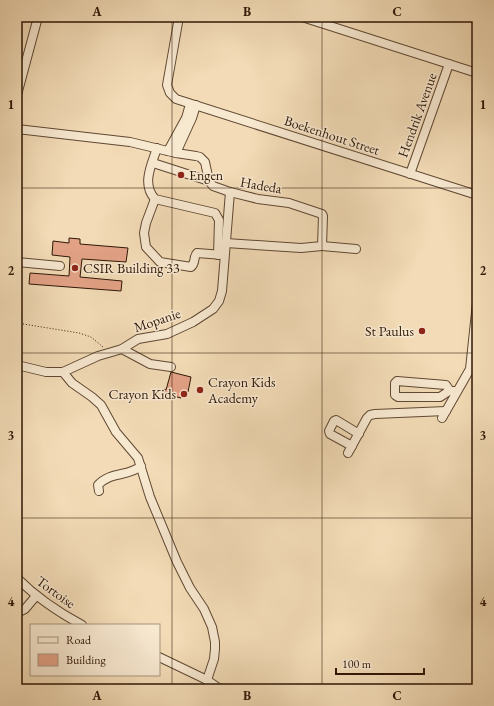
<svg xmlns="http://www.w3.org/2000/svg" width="494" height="706" viewBox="0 0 494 706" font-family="'EB Garamond',serif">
  <rect width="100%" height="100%" fill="#f2dbb6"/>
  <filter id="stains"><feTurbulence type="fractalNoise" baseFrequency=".005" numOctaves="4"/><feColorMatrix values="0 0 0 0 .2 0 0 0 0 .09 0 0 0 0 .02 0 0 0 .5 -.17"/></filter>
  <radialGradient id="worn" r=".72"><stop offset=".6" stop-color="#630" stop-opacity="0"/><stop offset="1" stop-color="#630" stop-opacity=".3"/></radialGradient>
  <!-- building -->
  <g fill="#e3a286" stroke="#2f1706">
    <path d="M69,238L80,239V244L128,248L126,262L82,259L80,277L122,281L121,291L29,284L30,273L69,276L70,257L52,255L53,241L69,243Z"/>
    <path d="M171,372L191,377L188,392L183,391L181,398L173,396L172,399L162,396L164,389L166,390Z"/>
  </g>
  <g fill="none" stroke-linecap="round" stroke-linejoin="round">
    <!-- minor casing -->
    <g stroke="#604832" stroke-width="10">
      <g id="minor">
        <path d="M179,17L167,85L170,93L176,99L477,195"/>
        <path d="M302,17L477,73"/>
        <path d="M17,95L38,17"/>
        <path d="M17,129L130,142L176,153L196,156L200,157L205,162L209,181L213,186L230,192L258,199L289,203L322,214L323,216L322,246L301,248L226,243"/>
        <path d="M157,148C152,164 141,184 155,199L215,213L219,220L218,255"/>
        <path d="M168,151L186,118L190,104"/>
        <path d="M176,153L192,118L196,105"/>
        <path d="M153,163L209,181"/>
        <path d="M410,174L449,64"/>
        <path d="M155,199L146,223L144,233L146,247L160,262L191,267C196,263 193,257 197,253L223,255"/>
        <path d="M322,246L356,249"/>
        <path d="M17,262L60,266"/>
        <path d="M122,349L150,364L171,367"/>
        <path d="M17,365L46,372H63L98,356L122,349L138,339L167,334L193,322L213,309L219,301L222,291L230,192"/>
        <path d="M63,372L72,383L92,397L101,405L116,432L138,458L150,497L177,562L190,588L204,609L212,627L215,642V649L214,659L207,680"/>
        <path d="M450,391L446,385L397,381L395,383V395L398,397H440L449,391H457"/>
        <path d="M442,418L470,369L477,303"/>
        <path d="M352,446L330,434L329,431L334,421L336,420L359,434"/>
        <path d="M348,453L367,418L370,415L375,414L446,411"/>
        <path d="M99,491L98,485C111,471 128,477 141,466"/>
        <path d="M17,578C36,597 58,612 82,625"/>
        <path d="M17,613L25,609L36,596"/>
        <path d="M159,657L207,680L220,689"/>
      </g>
    </g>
    <!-- path -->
    <path stroke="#2f1706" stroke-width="1" stroke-dasharray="1 2" stroke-linecap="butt" d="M17,323L79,333L91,337L103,347"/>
    <!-- minor -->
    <use href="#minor" stroke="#f7e8d0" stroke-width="8"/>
  </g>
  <!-- grid -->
  <path fill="none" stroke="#2f1706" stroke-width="1" stroke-opacity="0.55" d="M172,17V689M322,17V689M17,188H477M17,353H477M17,518H477"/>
  <!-- markers -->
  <g fill="#8f2418" stroke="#f7e8d0" stroke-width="1.5">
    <circle cx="181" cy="175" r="4"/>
    <circle cx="75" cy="268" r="4"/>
    <circle cx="422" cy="331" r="4"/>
    <circle cx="200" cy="390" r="4"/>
    <circle cx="184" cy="394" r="4"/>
  </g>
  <g text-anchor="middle" stroke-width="3" stroke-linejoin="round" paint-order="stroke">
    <!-- street labels -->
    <g font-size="14" fill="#2f1706" stroke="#f7e8d0">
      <text transform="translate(417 115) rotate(-70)" y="5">Hendrik Avenue</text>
      <text transform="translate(332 135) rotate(18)" y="5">Boekenhout Street</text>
      <text transform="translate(261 185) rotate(10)" y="5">Hadeda</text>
      <text transform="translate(157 320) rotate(-18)" y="5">Mopanie</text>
      <text transform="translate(56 592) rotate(36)" y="5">Tortoise</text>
    </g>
    <!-- poi labels -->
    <g font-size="14" fill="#2f1706" stroke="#f7e8d0" text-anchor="start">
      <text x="189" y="180">Engen</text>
      <text x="83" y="273">CSIR Building 33</text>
      <text x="414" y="336" text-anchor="end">St Paulus</text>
      <text x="208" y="387">Crayon Kids<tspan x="208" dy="16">Academy</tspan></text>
      <text x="176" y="399" text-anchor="end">Crayon Kids</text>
    </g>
  </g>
  <!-- margin -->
  <rect width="494" height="706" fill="none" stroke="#f2dbb6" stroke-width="44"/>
  <!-- legend -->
  <rect x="30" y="624" width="130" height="52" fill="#f7e8d0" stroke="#a7947f"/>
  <rect x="38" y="637" width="20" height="6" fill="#f7e8d0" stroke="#a7947f"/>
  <text x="66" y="644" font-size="12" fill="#2f1706">Road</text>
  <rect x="38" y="654" width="20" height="12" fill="#e3a286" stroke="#a7947f"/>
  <text x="66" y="664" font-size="12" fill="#2f1706">Building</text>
  <!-- scale -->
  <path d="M336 668v6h88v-6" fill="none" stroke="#2f1706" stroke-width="2"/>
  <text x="342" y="668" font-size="12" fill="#2f1706" stroke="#f7e8d0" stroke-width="3" paint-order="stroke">100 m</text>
  <rect x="22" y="22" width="450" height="662" fill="none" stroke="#2f1706" stroke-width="1.5"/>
  <g font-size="13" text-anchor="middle" font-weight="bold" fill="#2f1706">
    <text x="97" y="16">A</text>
    <text x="247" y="16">B</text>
    <text x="397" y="16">C</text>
    <text x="11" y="109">1</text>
    <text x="483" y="109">1</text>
    <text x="11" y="275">2</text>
    <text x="483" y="275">2</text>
    <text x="11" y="440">3</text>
    <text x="483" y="440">3</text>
    <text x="11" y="606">4</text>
    <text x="483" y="606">4</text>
    <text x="97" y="700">A</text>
    <text x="247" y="700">B</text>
    <text x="397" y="700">C</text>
  </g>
  <rect width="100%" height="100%" filter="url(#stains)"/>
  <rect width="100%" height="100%" fill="url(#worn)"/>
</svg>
